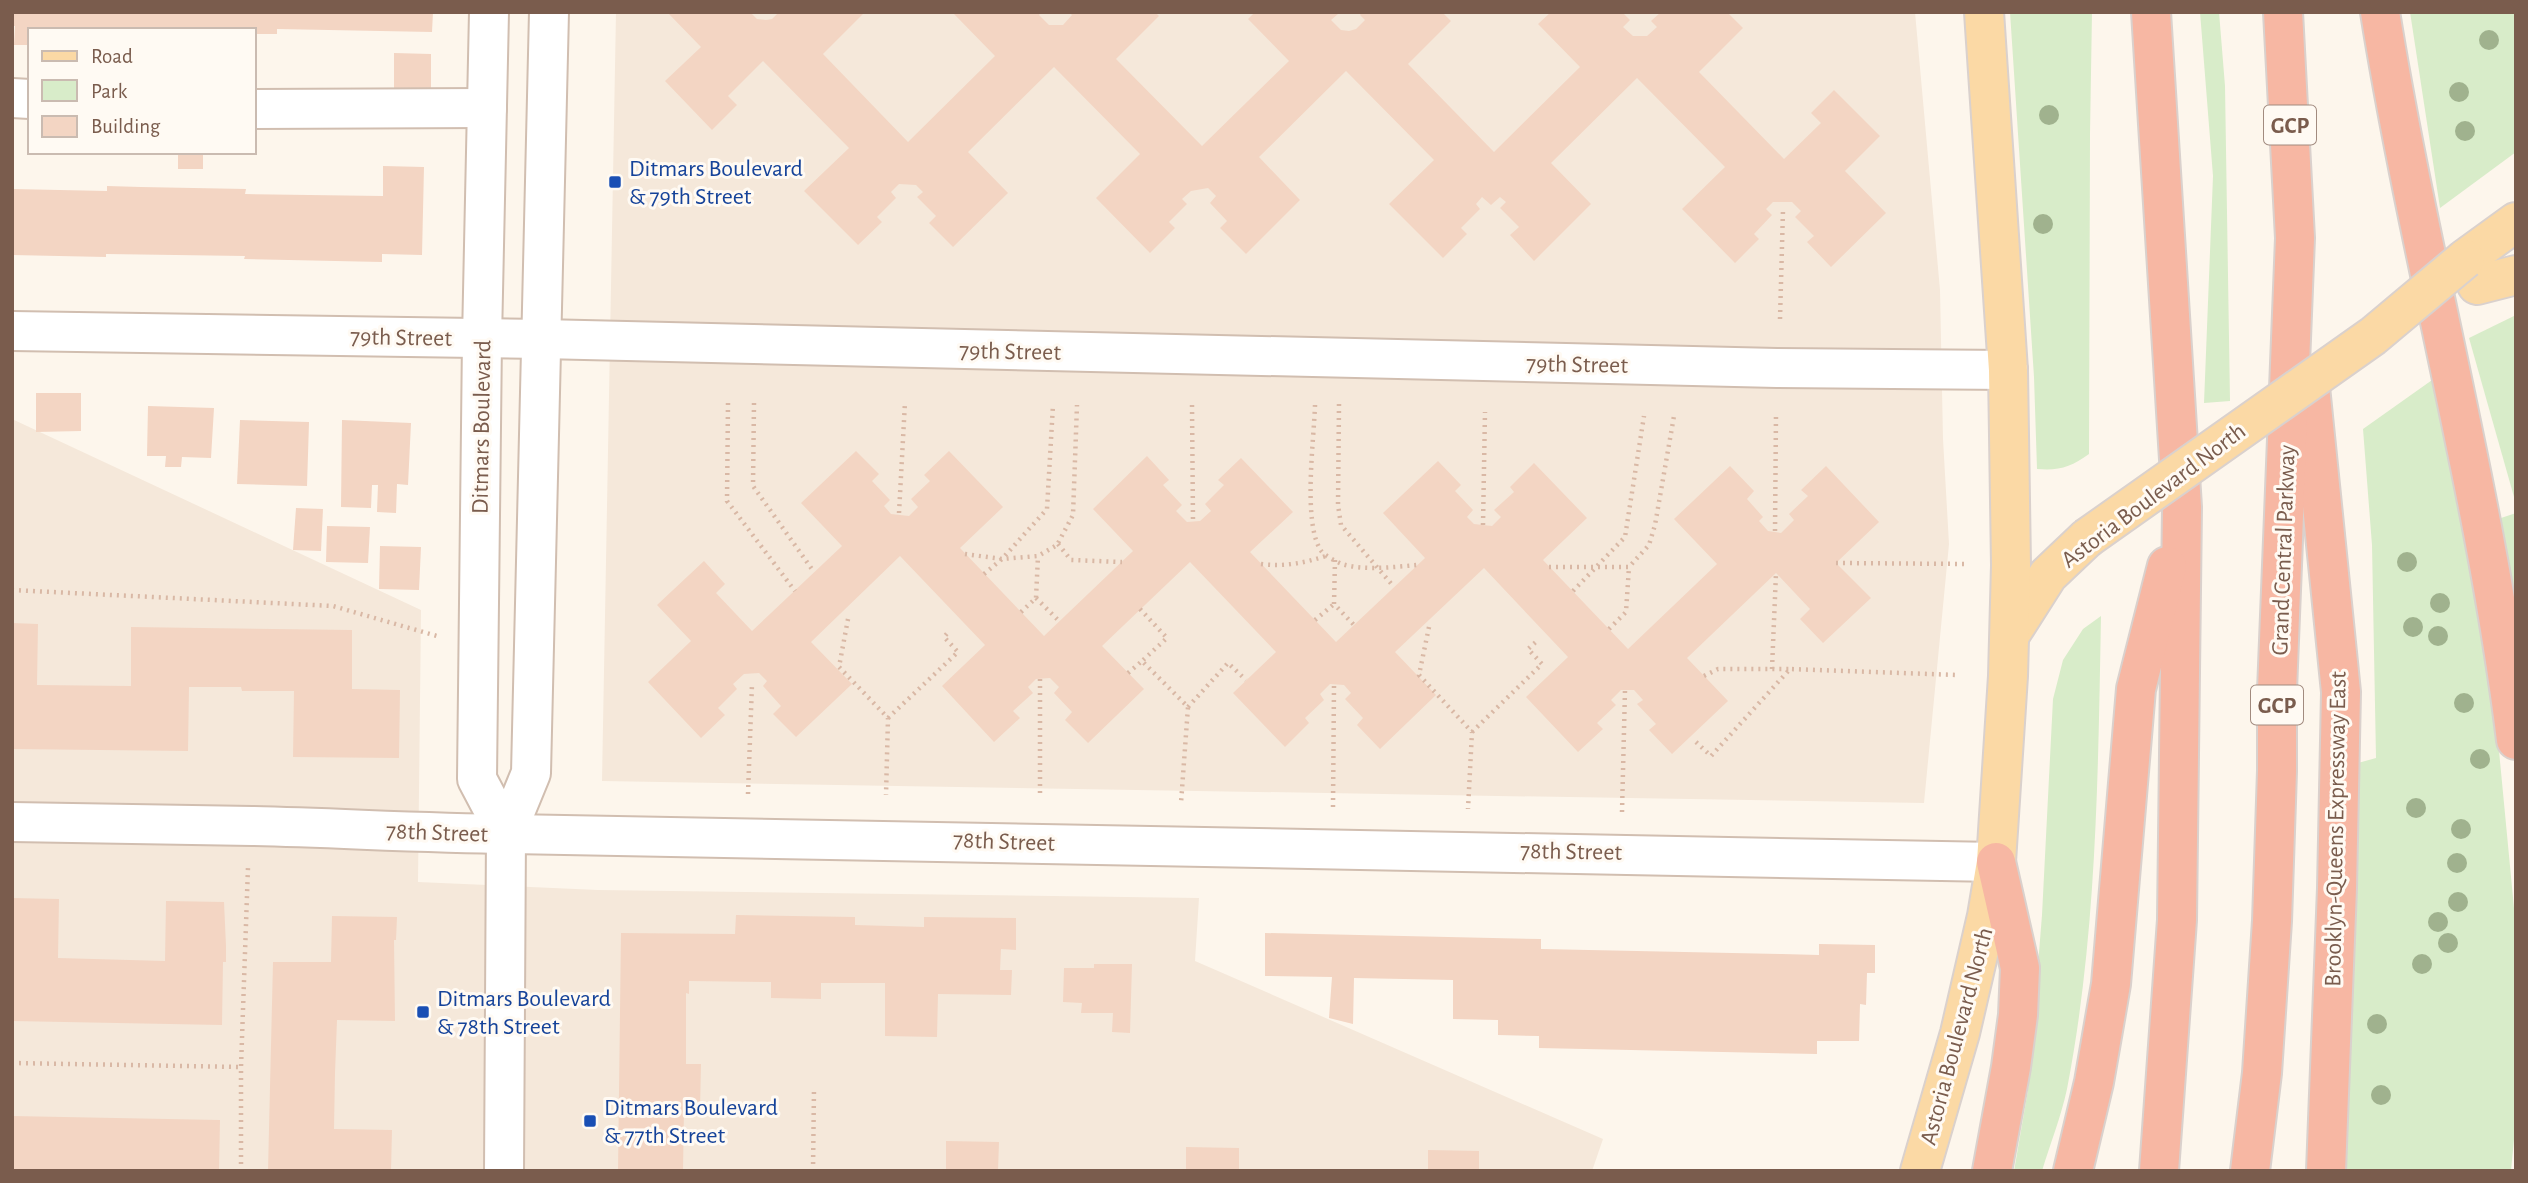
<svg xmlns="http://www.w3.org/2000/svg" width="2528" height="1183" viewBox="0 0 2528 1183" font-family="'Alegreya Sans',sans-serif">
  <rect width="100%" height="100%" fill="#fdf6ec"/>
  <!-- residential -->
  <g fill="#f5e8da">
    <path d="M616,12H1915L1940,290L1943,439L1949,544L1924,803L602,781Z"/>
    <path d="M12,419L421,610L418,882L598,890L1199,898L1195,961L1603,1139L1592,1171H12Z"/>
  </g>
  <!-- green -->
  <g fill="#d8ecc9">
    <path d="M2010,12H2092L2090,134L2089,454C2071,467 2059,471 2037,469L2034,377Z"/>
    <path d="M2200,12H2219L2225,86L2230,401L2204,403L2213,176Z"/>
    <path d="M2410,12H2516V152L2440,208Z"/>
    <path d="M2516,315V504L2469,338Z"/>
    <path d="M2442,373L2483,583L2516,929L2515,1129L2511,1171H2339L2358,763L2376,758L2372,545L2363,429Z"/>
    <path d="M2516,513V622L2498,519Z"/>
    <path d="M2101,616C2098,774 2097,934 2067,1089C2061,1117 2050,1144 2042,1171H2014L2028,1090L2042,915L2053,699L2063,660L2083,629Z"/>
  </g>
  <!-- building -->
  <g fill="#f3d5c3">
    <path d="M12,12H433L432,32L277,29V34H254V30H30V45H14L15,26H12Z"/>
    <path d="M667,12H750L757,19L766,20L772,19L779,12H865L823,54L908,142L995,56L954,14L955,12H1041L1039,15L1049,25H1063L1072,15L1069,12H1155L1159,16L1116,59L1202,146L1289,61L1248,19L1255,12H1336L1338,14L1331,20L1341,30L1349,31L1356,29L1365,20L1360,15L1362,12H1442L1451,21L1408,64L1494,152L1580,67L1538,24L1551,12H1622L1630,20L1623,27L1633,36H1647L1657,27L1651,21L1661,12H1727L1743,28L1699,72L1784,159L1821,123L1811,113L1834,90L1880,136L1845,171L1886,213L1831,267L1807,242L1814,236L1795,217L1801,211L1792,202H1773L1766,209L1772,215L1754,234L1759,239L1735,263L1682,209L1725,167L1637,78L1551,163L1591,204L1534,261L1510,235L1519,227L1500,208L1506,202L1500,197L1491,205L1482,197L1476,204L1480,209L1461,228L1467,234L1443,258L1389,204L1434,160L1346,71L1259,157L1300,200L1246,254L1220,228L1227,221L1210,203L1216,196L1208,188L1191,191L1182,199L1187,204L1169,222L1175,228L1150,253L1096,198L1140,154L1054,67L968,152L1008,193L953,247L929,223L936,216L917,197L923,192L916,185L899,184L891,192L896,198L877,217L882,222L858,245L804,191L849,148L763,61L728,96L737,105L712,130L665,81L701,47Z"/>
    <path d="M394,53L431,54V91H394Z"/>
    <rect x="178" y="152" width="25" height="17"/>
    <path d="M383,166L424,167L422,255L382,254V262L244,259L245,256L106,254V257L12,255V189L107,191V186L141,187L246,189L245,194L383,196Z"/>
    <path d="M36,393H81V431L36,432Z"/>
    <path d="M148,406L214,408L211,458L182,457L181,467H165L166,456H147Z"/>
    <path d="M240,420L309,422L307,486L237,484Z"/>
    <path d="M342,420L411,423L408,485L397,484L396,513L377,512L378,485H372L371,508L341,507Z"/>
    <path d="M856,451L879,474L872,481L890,500L884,506L891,514L909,516L918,507L911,499L930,481L924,475L949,451L1003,507L960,548L1044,636L1133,551L1093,509L1147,456L1169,480L1163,485L1182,505L1176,511L1187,522L1200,521L1211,511L1205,504L1224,485L1218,480L1241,458L1293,512L1250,552L1336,642L1425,558L1383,513L1438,461L1461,485L1455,491L1473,510L1467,517L1474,524L1492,526L1501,517L1494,510L1514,492L1510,487L1534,463L1587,518L1543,560L1628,649L1717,564L1674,519L1730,466L1754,491L1747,499L1763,517L1759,521L1768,531L1781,533L1794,520L1789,514L1808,496L1801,490L1826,466L1879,522L1836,563L1871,598L1823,643L1800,619L1810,609L1776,573L1687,658L1728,701L1672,754L1649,730L1656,724L1637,704L1643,700L1634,690H1621L1611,700L1616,705L1597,723L1603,729L1578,752L1526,697L1568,657L1484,568L1395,652L1436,695L1380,749L1357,725L1363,718L1345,699L1351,693L1344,685L1330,684L1320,694L1324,700L1305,718L1309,723L1285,747L1233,693L1276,652L1190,562L1102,646L1144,689L1088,743L1065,720L1072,712L1054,693L1059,687L1050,678L1036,679L1028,687L1033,693L1013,711L1020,718L994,742L942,686L985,645L900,556L811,642L852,684L796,737L773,714L781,706L763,686L767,681L759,673L744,674L733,684L737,689L718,708L725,715L701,738L648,682L691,641L657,605L704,561L725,584L716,593L752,631L842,546L801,503Z"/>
    <path d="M296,508L323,509L321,551L293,550Z"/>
    <path d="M327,526L370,527L368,563L326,562Z"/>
    <path d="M380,546L421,547L419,590L379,589Z"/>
    <path d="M12,623L38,624L37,685L131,686V627L352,630V689L400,690L399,758L293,757L294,691H242L241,687H189L188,751L12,749Z"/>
    <path d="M12,898L59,899L58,958L165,961L166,901L224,902L226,946V962H223L222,1025L12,1021Z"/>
    <path d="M736,915L855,917V925L924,927V917L1016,918V950L1001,949L1000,970H1012L1011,995L938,994L937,1037L885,1036V983H821V999L771,998V982L689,981V994L686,993V1064H701L700,1110H684L683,1171H618L621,933L735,934Z"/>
    <path d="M332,916L397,917L396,940H394L395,1021L337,1020L335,1073L334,1129L392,1130L391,1171H268L273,962H331Z"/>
    <path d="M1265,933L1541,939V949L1782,954L1819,955V944L1875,945V973H1867L1866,1005L1860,1004L1859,1041H1817V1054L1539,1048V1036L1498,1035V1020L1453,1019V980L1354,978L1353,1024L1329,1018L1332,977L1265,976Z"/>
    <path d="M1094,964H1132L1130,1033L1112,1032L1113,1013H1081L1082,1003L1063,1002L1064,968H1094Z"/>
    <path d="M12,1116L220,1120L219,1171H12Z"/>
    <path d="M946,1141L999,1142L998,1171H946Z"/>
    <path d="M1186,1147L1239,1148V1171H1186Z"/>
    <path d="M1428,1150L1479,1151V1171H1428Z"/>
  </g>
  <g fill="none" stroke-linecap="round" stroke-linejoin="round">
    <!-- minor casing -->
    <g stroke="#d1beb0" stroke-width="42">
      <g id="minor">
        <path d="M489,12L482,339L477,779L506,834"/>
        <path d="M12,98L30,99"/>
        <path d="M254,109L487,108"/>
        <path d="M12,331L542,339L1777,368L2008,370"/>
        <path d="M12,822C92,824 172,824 252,826C338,828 424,833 511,834C1006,840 1501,849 1996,862"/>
        <path d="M504,1171L506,834L531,773L549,12"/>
      </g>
    </g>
    <!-- major casing -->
    <g stroke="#dad1cd" stroke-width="42">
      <g id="major">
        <path d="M2465,259L2516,222"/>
        <path d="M2477,285L2516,275"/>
        <path d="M2011,633L2048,575L2087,538"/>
        <path d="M1920,1171L1960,1033L1987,916L1996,862L2008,676L2011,565L2008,370L1984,12"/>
      </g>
    </g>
    <!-- highway casing -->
    <g stroke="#dad1cd" stroke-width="42">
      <g id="highway">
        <path d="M2151,12L2182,507L2177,920L2159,1171"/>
        <path d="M2380,12C2419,256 2486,495 2516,740"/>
        <path d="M2309,377L2341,692L2337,888L2326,1171"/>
        <path d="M1992,1171L2011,1067L2018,1015L2020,968L1996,862"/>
        <path d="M2073,1171L2094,1082L2111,984L2136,689L2167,566"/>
        <path d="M2250,1171L2262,1073L2272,921L2277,771V691L2295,238L2283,12"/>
      </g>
    </g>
    <!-- path -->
    <g stroke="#d9b8a5" stroke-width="4.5" stroke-dasharray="2 5" stroke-linecap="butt">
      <path d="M1780,319L1783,210"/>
      <path d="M728,403L727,501L795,591"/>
      <path d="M754,403L753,486L814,572"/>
      <path d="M1339,404L1338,505L1341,525L1394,587"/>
      <path d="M1192,405L1193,522"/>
      <path d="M1315,405C1314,440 1303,520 1320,549C1323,555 1335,561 1342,564C1365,571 1393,567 1417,565"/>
      <path d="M899,513L905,402"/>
      <path d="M1483,525L1485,412"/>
      <path d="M1775,531L1776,413"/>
      <path d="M1058,544L1071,560L1122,562"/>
      <path d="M965,554L1002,559L1038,556L1057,545L1073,515L1077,405"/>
      <path d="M1335,560L1334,604L1354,625"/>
      <path d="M1836,563L1967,564"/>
      <path d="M1261,564C1284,567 1304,563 1326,556"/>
      <path d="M1549,567H1629L1649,545L1655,525L1674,416"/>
      <path d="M984,574L1002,559L1047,509L1053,405"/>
      <path d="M12,590L333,606L437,636"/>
      <path d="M1573,591L1625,537L1644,416"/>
      <path d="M1036,598L1059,621"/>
      <path d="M1140,609L1167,638L1142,661"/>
      <path d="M1021,612L1036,598L1038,556"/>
      <path d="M848,619L839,667L888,718L886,795"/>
      <path d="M1315,620L1334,604"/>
      <path d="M1429,627L1419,675L1472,732L1468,809"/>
      <path d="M1609,629L1626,612L1629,567"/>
      <path d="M1772,669L1776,573"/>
      <path d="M1128,673L1142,661L1188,707L1181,803"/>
      <path d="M1704,676L1718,669H1789"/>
      <path d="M1040,679V797"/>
      <path d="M1188,707L1228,663L1246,680"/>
      <path d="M888,718L958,652L944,637L950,630"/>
      <path d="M1472,732L1542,664L1528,649L1538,640"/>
      <path d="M1696,742L1711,756L1790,669L1958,675"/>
      <path d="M748,794L752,684"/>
      <path d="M1333,807L1334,685"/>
      <path d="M1622,812L1625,690"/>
      <path d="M12,1063L241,1067"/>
      <path d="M241,1171V1067L248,867"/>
      <path d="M813,1171L814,1088"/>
    </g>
    <!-- minor -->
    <use href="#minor" stroke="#fff" stroke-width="38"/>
    <!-- major -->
    <use href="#major" stroke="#fbd9a5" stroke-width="38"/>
    <!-- highway -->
    <use href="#highway" stroke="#f7b7a3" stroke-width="38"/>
    <!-- major-bridge casing -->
    <g stroke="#dad1cd" stroke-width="42" stroke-linecap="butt">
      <path id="major-bridge" d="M2087,538L2373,336L2465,259"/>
    </g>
    <!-- major-bridge -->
    <use href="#major-bridge" stroke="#fbd9a5" stroke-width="38"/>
  </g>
  <!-- trees -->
  <g fill="#a0b28e">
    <circle cx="2489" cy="40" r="10"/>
    <circle cx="2459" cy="92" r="10"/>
    <circle cx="2049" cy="115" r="10"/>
    <circle cx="2465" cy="131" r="10"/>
    <circle cx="2043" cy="224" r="10"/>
    <circle cx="2407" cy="562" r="10"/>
    <circle cx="2440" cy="603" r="10"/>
    <circle cx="2413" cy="627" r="10"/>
    <circle cx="2438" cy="636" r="10"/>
    <circle cx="2464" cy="703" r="10"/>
    <circle cx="2480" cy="759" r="10"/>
    <circle cx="2416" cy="808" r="10"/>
    <circle cx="2461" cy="829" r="10"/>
    <circle cx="2457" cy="863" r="10"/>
    <circle cx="2458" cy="902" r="10"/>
    <circle cx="2438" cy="922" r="10"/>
    <circle cx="2448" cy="943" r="10"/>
    <circle cx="2422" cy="964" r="10"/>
    <circle cx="2377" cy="1024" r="10"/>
    <circle cx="2381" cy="1095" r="10"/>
  </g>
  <!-- markers -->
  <g fill="#1a4fb4" stroke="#fffaf3" stroke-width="2.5">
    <rect x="608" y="175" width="14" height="14" rx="3.5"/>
    <rect x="416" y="1005" width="14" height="14" rx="3.5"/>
    <rect x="583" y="1114" width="14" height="14" rx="3.5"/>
  </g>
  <g text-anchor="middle" stroke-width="6" stroke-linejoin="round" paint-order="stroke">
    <!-- shield labels -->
    <g fill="#fffaf3" stroke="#a28b7f" stroke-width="2">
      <rect x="2264" y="105.5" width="52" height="39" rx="5"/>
      <rect x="2251" y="685.5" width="52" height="39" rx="5"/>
    </g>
    <g font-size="23" font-weight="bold" fill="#7a5c4d">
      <text x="2290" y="133">GCP</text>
      <text x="2277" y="713">GCP</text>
    </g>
    <!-- transit labels -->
    <g font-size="24" fill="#164399" stroke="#fffaf3" text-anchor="start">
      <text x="629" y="176">Ditmars Boulevard<tspan x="629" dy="28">&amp; 79th Street</tspan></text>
      <text x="437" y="1006">Ditmars Boulevard<tspan x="437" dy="28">&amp; 78th Street</tspan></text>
      <text x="604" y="1115">Ditmars Boulevard<tspan x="604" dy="28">&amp; 77th Street</tspan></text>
    </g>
    <!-- street labels -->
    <g font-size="24" fill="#7a5c4d" stroke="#fffaf3">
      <text transform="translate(401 337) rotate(1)" y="8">79th Street</text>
      <text transform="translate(1010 351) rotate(1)" y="8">79th Street</text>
      <text transform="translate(1577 364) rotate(1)" y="8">79th Street</text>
      <text transform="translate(481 427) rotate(-89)" y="8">Ditmars Boulevard</text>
      <text transform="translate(2153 495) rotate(-37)" y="8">Astoria Boulevard North</text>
      <text transform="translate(2283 550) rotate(-88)" y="8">Grand Central Parkway</text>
      <text transform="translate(2335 829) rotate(-89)" y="8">Brooklyn-Queens Expressway East</text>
      <text transform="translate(437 832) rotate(2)" y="8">78th Street</text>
      <text transform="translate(1004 841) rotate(2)" y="8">78th Street</text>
      <text transform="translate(1571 851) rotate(1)" y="8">78th Street</text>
      <text transform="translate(1956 1036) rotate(-75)" y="8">Astoria Boulevard North</text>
    </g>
  </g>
  <!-- border -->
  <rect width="2528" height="1183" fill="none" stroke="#7a5c4d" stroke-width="28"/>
  <!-- legend -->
  <rect x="28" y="28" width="228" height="126" fill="#fffaf3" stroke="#cabbb1" stroke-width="2"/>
  <rect x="42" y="51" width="35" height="10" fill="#fbd9a5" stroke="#cabbb1" stroke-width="2"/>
  <text x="91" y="63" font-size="21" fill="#7a5c4d">Road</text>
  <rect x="42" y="80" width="35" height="21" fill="#d8ecc9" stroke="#cabbb1" stroke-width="2"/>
  <text x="91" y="98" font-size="21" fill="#7a5c4d">Park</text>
  <rect x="42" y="116" width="35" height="21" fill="#f3d5c3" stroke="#cabbb1" stroke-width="2"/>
  <text x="91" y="133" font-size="21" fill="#7a5c4d">Building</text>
</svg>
